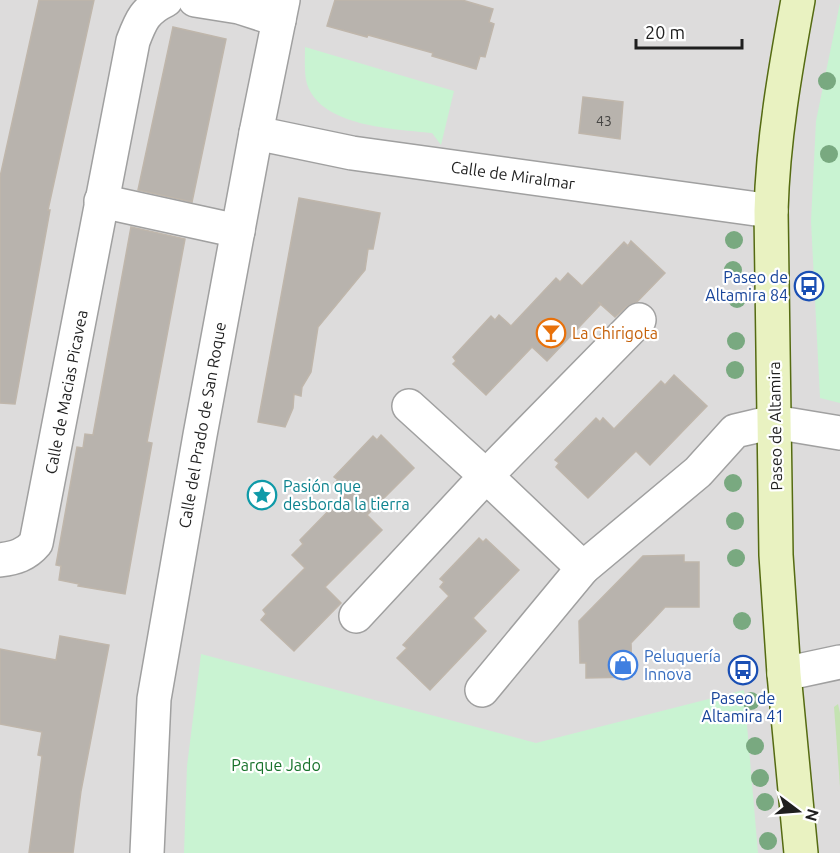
<svg xmlns="http://www.w3.org/2000/svg" width="840" height="853" viewBox="0 0 840 853" font-family="Ubuntu,sans-serif">
  <rect width="100%" height="100%" fill="#efede7"/>
  <!-- residential -->
  <rect fill="#dddcdc" x="0" y="0" width="840" height="853"/>
  <!-- grass -->
  <path fill="#c4e3b2" d="M838,704L840,713V787L834,707Z"/>
  <!-- park -->
  <g fill="#c9f3d2">
    <path d="M840,3V403L820,398L811,221L816,121Z"/>
    <path d="M305,47L454,91L441,145L432,133C395,129 321,127 307,84C304,73 305,58 305,47Z"/>
    <path d="M201,654L536,743L744,690L758,853H184L187,766Z"/>
  </g>
  <!-- building -->
  <g fill="#b8b3ad" stroke="#bfb6ab" stroke-width="1.5">
    <path d="M39,0H94L48,210H50L15,404L0,403V177Z"/>
    <path d="M335,0H462L493,9L489,22L494,24L485,57L480,56L476,69L432,56L433,53L368,35L367,37L327,26Z"/>
    <path d="M173,27L226,39L192,202L138,190Z"/>
    <path d="M583,97L623,102L620,139L579,133Z"/>
    <path d="M299,198L380,213L373,249H368L365,270L318,327L311,372L302,387L301,396L294,394L293,408L285,427L258,422Z"/>
    <path d="M131,227L185,239L147,442L152,443L125,594L78,586L79,584L59,580L61,566L56,565L77,447L83,448L85,434L93,435Z"/>
    <path d="M631,241L665,273L637,302L626,307L615,317L598,302L601,304L547,361L532,347L486,395L453,364L456,361L453,357L491,316L495,320L499,315L511,326L556,278L560,282L568,273L582,286L624,242L628,246Z"/>
    <path d="M674,375L707,406L650,465L636,451L588,498L556,467L559,463L555,460L596,418L600,422L603,418L614,429L661,381L665,385Z"/>
    <path d="M381,435L414,468L367,515L382,530L325,587L341,603L294,651L261,620L266,614L263,610L305,568L292,555L303,544L300,540L345,494L334,483L338,480L334,477L373,436L377,440Z"/>
    <path d="M479,538L483,542L486,539L519,570L473,618L486,631L430,690L397,658L407,648L403,645L449,596L440,587L444,582L440,579Z"/>
    <path d="M684,555V562H699V607H665L653,620L631,643L632,677L586,678V663H580L579,621L643,556Z"/>
    <path d="M60,636L109,645L81,791L73,853H29L42,756L38,755L42,732L0,724V649L56,660Z"/>
  </g>
  <g fill="none" stroke-linecap="round" stroke-linejoin="round">
    <!-- street casing -->
    <g stroke="#a0a0a0" stroke-width="36">
      <g id="street">
        <path d="M195,0L239,7L279,20"/>
        <path d="M256,133L352,153L771,211"/>
        <path d="M101,201L238,231"/>
        <path d="M639,320L486,476L583,568L698,472L735,431L774,422L840,433"/>
        <path d="M0,560C15,558 26,555 36,543L133,41C141,20 145,10 166,0"/>
        <path d="M356,616L486,476L409,406"/>
        <path d="M784,674L840,662"/>
        <path d="M482,690L583,568"/>
        <path d="M147,853L154,699L200,435L256,133L283,0"/>
      </g>
    </g>
    <!-- secondary casing -->
    <g stroke="#556b12" stroke-width="36">
      <path id="secondary" d="M798,0C785,71 773,140 771,211L776,555L784,674L801,853"/>
    </g>
    <!-- street -->
    <use href="#street" stroke="#fff" stroke-width="33"/>
    <!-- secondary -->
    <use href="#secondary" stroke="#e9f2c1" stroke-width="33"/>
  </g>
  <!-- trees -->
  <g fill="#79a980">
    <circle cx="827" cy="81" r="9"/>
    <circle cx="829" cy="154" r="9"/>
    <circle cx="734" cy="240" r="9"/>
    <circle cx="733" cy="270" r="9"/>
    <circle cx="737" cy="299" r="9"/>
    <circle cx="736" cy="341" r="9"/>
    <circle cx="735" cy="370" r="9"/>
    <circle cx="733" cy="483" r="9"/>
    <circle cx="735" cy="521" r="9"/>
    <circle cx="736" cy="558" r="9"/>
    <circle cx="742" cy="621" r="9"/>
    <circle cx="751" cy="701" r="9"/>
    <circle cx="755" cy="746" r="9"/>
    <circle cx="760" cy="778" r="9"/>
    <circle cx="765" cy="802" r="9"/>
    <circle cx="768" cy="841" r="9"/>
  </g>
  <!-- icons -->
  <defs>
    <g id="bus-ring" transform="scale(1.5)"><circle r="9.5" fill="#fff" stroke="#1a4fb4" stroke-width="1.5"/><path d="M-5-6H5V4H4V6H2V4H-2V6H-4V4H-5ZM-3.5-4V0h7V-4ZM-3.5 1.2v1.5H-2V1.2ZM2 1.2v1.5H3.5V1.2Z" fill="#1a4fb4"/></g>
    <g id="bar-ring" transform="scale(1.5)"><circle r="9.5" fill="#fff" stroke="#e8710a" stroke-width="1.5"/><path d="M-6-5H6L.8 .8V4.5H3.5V6h-7V4.5H-.8V.8Z" fill="#e8710a"/></g>
    <g id="sight-ring" transform="scale(1.5)"><circle r="9.5" fill="#fff" stroke="#0f9aa8" stroke-width="1.5"/><path d="M0-6L1.8-2.2L6-1.7L2.9 1.2L3.7 5.4L0 3.3L-3.7 5.4L-2.9 1.2L-6-1.7L-1.8-2.2Z" fill="#0f9aa8"/></g>
    <g id="shop-ring" transform="scale(1.5)"><circle r="9.5" fill="#fff" stroke="#3f7fe0" stroke-width="1.5"/><path d="M-5-2.5h2.3a2.7 3.5 0 0 1 5.4 0H5L5.5 6h-11ZM-1.5-2.5h3a1.5 2.3 0 0 0-3 0Z" fill="#3f7fe0"/></g>
  </defs>
  <g fill-rule="evenodd">
    <use href="#bus-ring" x="809" y="286"/>
    <use href="#bar-ring" x="551" y="333"/>
    <use href="#sight-ring" x="262" y="495"/>
    <use href="#shop-ring" x="623" y="665"/>
    <use href="#bus-ring" x="743" y="670"/>
  </g>
  <g text-anchor="middle" stroke-width="4.5" stroke-linejoin="round" paint-order="stroke">
    <!-- number labels -->
    <g font-size="14" fill="#454442">
      <text x="604" y="126">43</text>
    </g>
    <!-- street labels -->
    <g font-size="16" fill="#1f1f1f" stroke="#fff">
      <text transform="translate(513 175) rotate(8)" y="6">Calle de Miralmar</text>
      <text transform="translate(66 392) rotate(-79)" y="6">Calle de Macias Picavea</text>
      <text transform="translate(202 425) rotate(-80)" y="6">Calle del Prado de San Roque</text>
      <text transform="translate(775 426) rotate(-91)" y="6">Paseo de Altamira</text>
    </g>
    <!-- transit labels -->
    <g font-size="16" fill="#164399" stroke="#fff" text-anchor="end">
      <text x="788" y="283">Paseo de<tspan x="788" dy="18">Altamira 84</tspan></text>
      <text x="743" y="704" text-anchor="middle">Paseo de<tspan x="743" dy="18">Altamira 41</tspan></text>
    </g>
    <!-- food labels -->
    <g font-size="16" fill="#c56008" stroke="#fff" text-anchor="start">
      <text x="572" y="339">La Chirigota</text>
    </g>
    <!-- culture labels -->
    <g font-size="16" fill="#0d838f" stroke="#fff" text-anchor="start">
      <text x="283" y="492">Pasión que<tspan x="283" dy="18">desborda la tierra</tspan></text>
    </g>
    <!-- shop labels -->
    <g font-size="16" fill="#366cbe" stroke="#fff" text-anchor="start">
      <text x="644" y="662">Peluquería<tspan x="644" dy="18">Innova</tspan></text>
    </g>
    <!-- park labels -->
    <g font-size="16" fill="#18722b" stroke="#fff">
      <text x="276" y="771">Parque Jado</text>
    </g>
  </g>
  <!-- north arrow -->
  <g transform="translate(798 811) rotate(106)" stroke="#ffffff" stroke-width="4.5" paint-order="stroke">
  <path d="M0-4.5L10 22L0 15L-10 22Z" fill="#1f1f1f"/>
  <text y="-9" font-size="16" font-weight="bold" text-anchor="middle" fill="#1f1f1f">N</text>
  </g>
  <!-- scale -->
  <path d="M636 39v9h106v-9" fill="none" stroke="#1f1f1f" stroke-width="3"/>
  <text x="645" y="39" font-size="18" fill="#1f1f1f" stroke="#ffffff" stroke-width="4.5" paint-order="stroke">20 m</text>
</svg>
